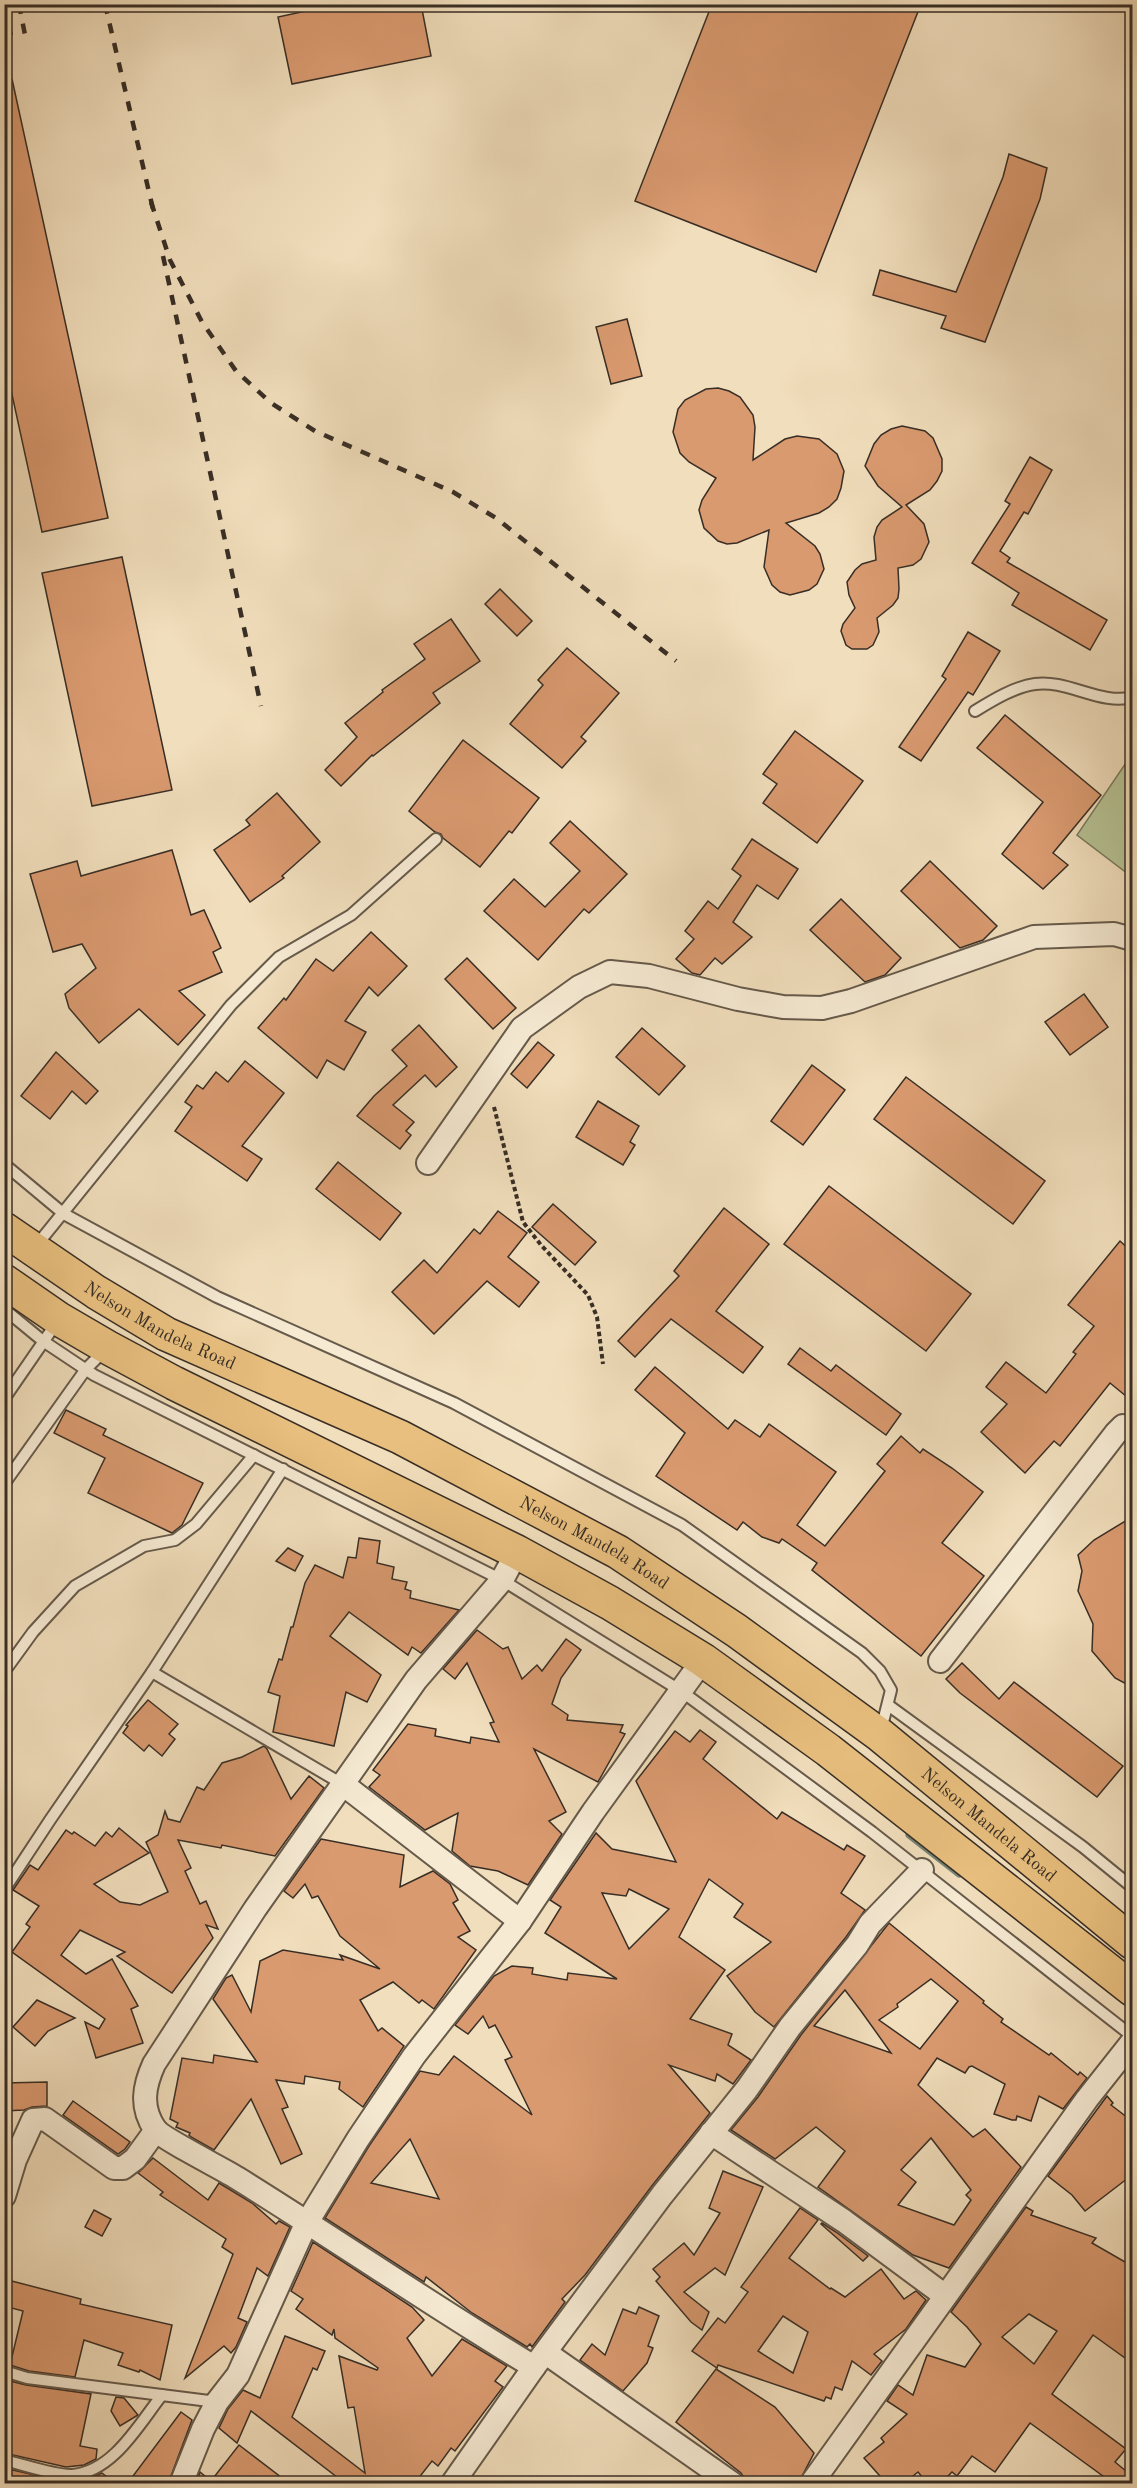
<svg xmlns="http://www.w3.org/2000/svg" width="1137" height="2488" viewBox="0 0 1137 2488" font-family="'Old Standard TT',serif">
  <rect width="100%" height="100%" fill="#f1debc"/>
  <filter id="stains"><feTurbulence type="fractalNoise" baseFrequency=".00333" numOctaves="4"/><feColorMatrix values="0 0 0 0 .2 0 0 0 0 .09 0 0 0 0 .02 0 0 0 .5 -.17"/></filter>
  <radialGradient id="worn" r=".72"><stop offset=".6" stop-color="#630" stop-opacity="0"/><stop offset="1" stop-color="#630" stop-opacity=".3"/></radialGradient>
  <!-- green -->
  <path fill="#b6c294" stroke="#77785c" stroke-width="1.5" d="M1132,754V877L1077,835Z"/>
  <g fill="none" stroke-linecap="round" stroke-linejoin="round">
    <!-- stream -->
    <path stroke="#738376" stroke-width="7" d="M909,1835L959,1874"/>
  </g>
  <!-- building -->
  <g fill="#da9a70" stroke="#382e25" stroke-width="1.5" fill-rule="evenodd">
    <path d="M338,4H421L431,56L292,84L278,17Z"/>
    <path d="M712,4H921L816,272L635,201Z"/>
    <path d="M12,79L108,518L42,532L4,358V80Z"/>
    <path d="M1009,154L1047,168L1040,199L985,342L941,328L946,316L873,295L880,270L956,292L1003,177Z"/>
    <path d="M627,319L642,376L611,384L596,327Z"/>
    <path d="M718,388L729,391L740,397L753,415L755,427L753,460L785,439L797,436L819,439L837,454L844,471L841,488L837,499L829,507L819,513L786,523L815,546L820,554L824,569L817,584L809,590L790,595L780,592L772,585L764,567L769,530L737,543L727,544L718,541L704,528L699,510L702,500L716,478L689,462L680,453L673,432L678,409L685,400L706,389Z"/>
    <path d="M902,426L925,431L933,438L942,459V471L937,481L930,490L906,505L924,524L929,542L921,559L913,565L898,568L899,589L898,598L893,605L877,618L879,632L873,645L867,649H852L846,645L841,631L843,624L855,608L849,595L847,582L855,570L862,564L876,560L874,537L877,527L882,520L902,507L878,486L865,466L874,444L881,435L891,429Z"/>
    <path d="M1030,457L1052,470L1028,514L1024,512L1000,551L1010,558L1007,562L1107,620L1090,650L1012,605L1019,593L972,563L1010,504L1005,501Z"/>
    <path d="M122,557L172,790L92,806L42,573Z"/>
    <path d="M500,589L532,621L517,636L485,604Z"/>
    <path d="M451,619L480,661L433,693L440,703L373,756L372,755L341,786L325,770L357,737L345,723L383,692L382,690L425,659L414,644Z"/>
    <path d="M968,632L1000,651L973,695L968,692L921,761L899,747L946,679L942,676Z"/>
    <path d="M567,648L619,693L581,737L586,741L562,768L510,724L543,685L538,680Z"/>
    <path d="M1005,715L1101,795L1053,853L1068,865L1043,889L1002,854L1043,802L977,748Z"/>
    <path d="M795,731L863,781L817,843L763,803L777,784L763,774Z"/>
    <path d="M463,740L539,798L512,833L509,831L480,867L443,838L441,834L435,832L409,811Z"/>
    <path d="M277,793L320,842L282,876L284,878L250,902L214,850L250,825L246,820Z"/>
    <path d="M570,821L627,874L589,913L584,909L538,960L484,911L514,879L545,907L580,871L550,843Z"/>
    <path d="M752,839L798,869L778,899L757,885L733,922L752,937L722,964L715,958L700,975L692,973L676,959L694,939L685,931L708,901L718,909L741,876L732,869Z"/>
    <path d="M172,850L191,915L204,910L221,948L213,952L222,972L179,991L205,1015L178,1045L139,1009L99,1043L69,1008L65,994L96,968L82,944L53,952L30,874L77,861L81,876Z"/>
    <path d="M930,861L997,926L983,940L960,948L901,891Z"/>
    <path d="M841,899L901,958L885,975L865,982L810,930Z"/>
    <path d="M371,932L407,966L378,996L369,987L345,1021L366,1032L344,1070L327,1060L317,1078L258,1028L284,998L286,1000L316,959L333,971Z"/>
    <path d="M467,958L516,1008L493,1029L445,979Z"/>
    <path d="M1084,994L1108,1027L1070,1055L1045,1022Z"/>
    <path d="M419,1025L457,1067L436,1087L425,1075L393,1105L414,1122L406,1131L411,1135L400,1149L357,1116L374,1096L407,1066L392,1050Z"/>
    <path d="M642,1028L685,1066L659,1095L616,1057Z"/>
    <path d="M538,1042L554,1055L527,1088L511,1074Z"/>
    <path d="M56,1052L98,1091L86,1104L72,1091L50,1119L21,1096Z"/>
    <path d="M245,1061L284,1093L242,1146L262,1159L247,1181L175,1131L192,1107L185,1102L197,1085L203,1089L216,1072L228,1082Z"/>
    <path d="M812,1065L845,1090L803,1145L771,1121Z"/>
    <path d="M906,1077L1045,1181L1013,1224L874,1119Z"/>
    <path d="M598,1101L639,1126L630,1142L635,1145L623,1165L576,1137Z"/>
    <path d="M338,1162L401,1213L380,1240L316,1189Z"/>
    <path d="M829,1186L971,1294L926,1351L784,1244Z"/>
    <path d="M553,1204L596,1242L575,1265L532,1227Z"/>
    <path d="M724,1208L769,1244L716,1311L763,1347L743,1373L671,1319L635,1357L618,1341L679,1276L674,1271Z"/>
    <path d="M498,1211L527,1233L508,1257L539,1282L519,1307L487,1281L434,1334L392,1292L424,1260L437,1273L474,1229L480,1234Z"/>
    <path d="M1120,1241L1132,1252V1401L1110,1383L1060,1446L1054,1441L1025,1473L981,1432L1007,1404L986,1387L1006,1362L1046,1393L1076,1354L1073,1352L1094,1326L1068,1305Z"/>
    <path d="M800,1348L831,1371L836,1365L901,1414L886,1435L788,1364Z"/>
    <path d="M655,1367L728,1429L735,1420L760,1437L769,1424L836,1472L797,1525L825,1546L885,1471L877,1464L901,1436L920,1453L923,1449L952,1468L983,1492L942,1543L984,1576L921,1656L812,1570L817,1563L782,1539L779,1543L762,1537L743,1522L737,1530L656,1476L685,1433L635,1390Z"/>
    <path d="M66,1410L106,1429L103,1435L203,1483L182,1525L172,1533L88,1493L105,1458L54,1433Z"/>
    <path d="M1132,1517V1687L1115,1678L1092,1651L1093,1624L1078,1591L1082,1571L1078,1555L1094,1540Z"/>
    <path d="M359,1538L380,1541L377,1563L394,1567L392,1579L407,1582L405,1589L411,1591L410,1598L459,1610L421,1653L412,1647L408,1655L349,1612L330,1636L381,1675L367,1702L346,1692L334,1746L273,1732L280,1696L268,1692L279,1659L282,1660L291,1627H293L305,1583L315,1565L343,1578L348,1557L356,1558Z"/>
    <path d="M288,1548L303,1556L295,1571L276,1561Z"/>
    <path d="M477,1630L503,1649L508,1647L522,1679L537,1665L542,1671L566,1639L581,1650L561,1678L552,1704L568,1715L567,1720L623,1725L620,1732L625,1734L598,1782L534,1749L566,1812L549,1821L562,1834L528,1885L498,1871L470,1866L452,1851L458,1813L425,1830L369,1787L380,1775L373,1770L408,1724L436,1729L435,1736L470,1743L471,1737L499,1742L490,1723L494,1722L467,1663L455,1679L443,1669Z"/>
    <path d="M962,1663L999,1699L1014,1682L1123,1766L1097,1797L960,1693L946,1679Z"/>
    <path d="M148,1700L178,1724L169,1734L175,1739L162,1756L149,1745L144,1751L123,1733L128,1726L126,1725Z"/>
    <path d="M700,1730L716,1742L703,1759L777,1819L782,1812L844,1850L847,1845L865,1856L841,1893L865,1910L846,1937L774,2027L755,2012L727,1976L771,1942L734,1917L743,1904L709,1879L679,1937L725,1970L690,2019L732,2034L728,2045L751,2060L733,2084L717,2074L715,2081L669,2065L710,2113L651,2187L585,2275L562,2299L565,2302L532,2347L530,2344L527,2347L472,2313L426,2277L424,2282L325,2218L369,2146L420,2071L439,2075L454,2056L532,2115L505,2060L512,2057L495,2025L489,2028L483,2016L468,2034L455,2025L494,1976L512,1966L533,1968L532,1974L567,1980L568,1973L617,1979L545,1933L561,1907L550,1900L596,1833L612,1849L676,1862L636,1781L675,1731L690,1742ZM629,1889L669,1909L629,1949L602,1893L626,1896ZM410,2139L439,2199L371,2183Z"/>
    <path d="M264,1746L267,1749L291,1799L309,1776L324,1788L275,1856L222,1845L221,1848L178,1840L191,1868L185,1871L200,1904L206,1901L218,1929L206,1925L213,1938L172,1993L117,1956L125,1952L80,1930L61,1955L86,1974L112,1959L138,2006L131,2009L143,2043L96,2058L85,2022L99,2029L105,2019L12,1952L30,1927L26,1924L39,1906L13,1890L30,1865L38,1870L66,1830L72,1834L74,1832L95,1846L106,1832L112,1837L119,1828L149,1853L94,1884L120,1902L140,1905L168,1892L146,1842L158,1835L165,1811L168,1819L180,1822L197,1787L204,1790L222,1763L242,1757Z"/>
    <path d="M321,1839L404,1855L400,1887L433,1871L450,1884L458,1900L453,1903L470,1931L458,1937L476,1950L434,2009L422,2000L419,2003L393,1982L360,2000L378,2031L382,2028L404,2046L363,2107L339,2089L340,2082L305,2076L304,2084L276,2080L288,2107L282,2109L302,2154L281,2164L251,2099L214,2150L191,2137L189,2135L190,2133L176,2127L178,2123L170,2119L182,2058L213,2063L214,2055L257,2062L213,1999L226,1978L232,1975L251,2012L260,1961L283,1950L343,1960L340,1955L380,1969L340,1936L318,1896L312,1898L305,1884L293,1898L284,1891Z"/>
    <path d="M889,1923L984,2001L983,2003L1003,2019L1001,2022L1049,2055L1051,2053L1078,2075L1080,2072L1087,2078L1063,2109L1039,2096L1031,2121L1017,2116L1016,2120H1012L994,2114L1005,2084L972,2066L969,2067L965,2073L937,2058L918,2085L973,2137L985,2129L1021,2167L949,2268L913,2255L818,2187L845,2151L816,2127L775,2159L731,2130L758,2097L801,2035ZM931,1979L958,2001L920,2049L879,2020L898,2007L897,2004ZM845,1990L861,2011L891,2053L814,2026ZM931,2138L971,2190L966,2195L971,2200L954,2225L898,2205L916,2182L901,2170Z"/>
    <path d="M37,2000L75,2018L48,2031L35,2046L13,2027Z"/>
    <path d="M47,2082V2106L32,2107L24,2110L4,2111V2083Z"/>
    <path d="M1107,2096L1113,2103L1111,2105L1132,2121V2175L1085,2211L1072,2195L1048,2176Z"/>
    <path d="M73,2101L130,2142L125,2149L118,2154L63,2115Z"/>
    <path d="M153,2158L208,2200L219,2183L252,2203L276,2224L279,2221L290,2227L268,2276L257,2268L240,2313L238,2318L247,2322L236,2347L231,2353L224,2346L185,2378L233,2254L222,2247L226,2239L160,2195L163,2192L138,2173Z"/>
    <path d="M723,2171L763,2187L725,2275L715,2268L684,2292L709,2312L702,2330L691,2322L656,2281L660,2277L653,2269L684,2243L694,2255L720,2213L709,2208Z"/>
    <path d="M1026,2207L1033,2211L1031,2215L1096,2238L1092,2243L1132,2266V2363L1093,2335L1052,2394L1126,2449L1115,2462L1132,2476V2484H1114L1030,2423L995,2472L972,2456L957,2476L952,2472L940,2484H928L918,2472L903,2484H887L864,2458L884,2442L881,2438L907,2414L887,2401L898,2385L913,2395L927,2355L965,2367L981,2344L967,2327L951,2312ZM1029,2314L1057,2331L1034,2364L1002,2337Z"/>
    <path d="M800,2208L818,2220L789,2258L830,2289L831,2288L845,2297L881,2269L904,2299L916,2291L926,2300L906,2329L874,2354L882,2361L871,2375L852,2361L842,2390L835,2387L831,2399L826,2397L824,2401L718,2365L717,2368L692,2351L718,2318L725,2323L748,2292L741,2287ZM783,2316L808,2332L793,2373L758,2351Z"/>
    <path d="M94,2210L111,2219L102,2236L85,2227Z"/>
    <path d="M822,2223L836,2232L868,2256L863,2261L821,2224Z"/>
    <path d="M313,2242L412,2307L424,2320L407,2338L432,2376L462,2339L507,2366L495,2381L503,2387L455,2451L451,2448L438,2466L432,2461L414,2484H346L251,2411L237,2443L219,2428L228,2409L243,2390L260,2398L285,2336L325,2351L317,2370L313,2368L292,2417L365,2473L354,2407L348,2408L339,2356L377,2370L378,2368L335,2338L334,2329L332,2335L296,2309L303,2299L291,2291Z"/>
    <path d="M4,2279L81,2299L80,2304L172,2325L160,2380L140,2370L139,2372L118,2365L123,2353L84,2340L75,2377L29,2371L10,2365L23,2311L4,2306Z"/>
    <path d="M639,2307L659,2316L648,2346L653,2348L647,2363L623,2391L580,2360L592,2344L605,2355L623,2309L636,2314Z"/>
    <path d="M716,2369L775,2407L814,2453L798,2484H748L741,2473L676,2422Z"/>
    <path d="M6,2380L26,2385L91,2394L80,2446L97,2449L96,2459L84,2465L66,2467L4,2453Z"/>
    <path d="M116,2397L124,2398L138,2415L120,2426L111,2411Z"/>
    <path d="M181,2412L192,2420L168,2484H127Z"/>
    <path d="M239,2445L290,2484H196L200,2472L211,2481Z"/>
    <path d="M4,2468L65,2482L88,2479L102,2473L116,2484H4Z"/>
  </g>
  <g fill="none" stroke-linecap="round" stroke-linejoin="round">
    <!-- lane casing -->
    <g stroke="#665a4b" stroke-width="14">
      <g id="lane">
        <path d="M975,711C993,700 1014,687 1035,684C1066,679 1103,706 1132,697"/>
        <path d="M4,1164L64,1214L217,1297L454,1403L682,1525L862,1653L880,1671L891,1690L881,1730"/>
        <path d="M36,1246L231,1005L279,957L351,915L436,839"/>
        <path d="M4,1309L43,1341L94,1375L502,1580L681,1691L872,1832L1132,2036"/>
        <path d="M4,1399L57,1322"/>
        <path d="M4,1484L86,1369L105,1350"/>
        <path d="M4,1672L33,1632L75,1586L144,1546L175,1540L196,1524L254,1455"/>
        <path d="M152,1672L344,1785"/>
        <path d="M888,1705L1083,1847L1132,1887"/>
        <path d="M4,1890L50,1820L152,1672L283,1469"/>
        <path d="M4,2371L27,2378L217,2402"/>
        <path d="M4,2460C21,2464 57,2476 72,2475C113,2472 139,2424 162,2395"/>
      </g>
    </g>
    <!-- street casing -->
    <g stroke="#665a4b" stroke-width="26">
      <g id="street">
        <path d="M428,1163L522,1028L579,987L610,972L649,976L738,999L783,1007L822,1008L851,1001L1034,937L1114,934L1132,939"/>
        <path d="M517,1552L502,1580L416,1680L255,1909L154,2064C144,2086 140,2107 155,2129C161,2138 223,2169 237,2178C337,2240 434,2307 534,2367"/>
        <path d="M940,1661L1116,1433L1123,1426L1132,1429"/>
        <path d="M344,1785L520,1921"/>
        <path d="M711,2133L844,2221L944,2295"/>
        <path d="M4,2196L15,2160L33,2120L45,2119L114,2168H123L135,2159L156,2130"/>
        <path d="M546,2353L733,2484"/>
        <path d="M181,2484L203,2429L217,2402L238,2375L306,2224L358,2139L414,2056L520,1921L593,1812L703,1660"/>
        <path d="M452,2484L534,2367L662,2195L747,2089L790,2027L857,1945L870,1924L922,1870"/>
        <path d="M811,2484L1087,2099L1132,2042"/>
      </g>
    </g>
    <!-- primary casing -->
    <g stroke="#382e25" stroke-width="36">
      <g id="primary">
        <path id="s1" d="M4,1229L96,1292L166,1334L400,1437L618,1552L737,1631L880,1735L1132,1942"/>
        <path d="M4,1281L59,1319L107,1347L174,1383L517,1552L610,1603L703,1660L828,1750L1132,1989"/>
      </g>
    </g>
    <!-- path -->
    <path stroke="#382e25" stroke-width="4" stroke-dasharray="4.5 3" stroke-linecap="butt" d="M494,1107L523,1222L541,1245L588,1295L597,1317L603,1364"/>
    <!-- lane -->
    <use href="#lane" stroke="#f6ead3" stroke-width="10"/>
    <!-- street -->
    <use href="#street" stroke="#f6ead3" stroke-width="22"/>
    <!-- primary -->
    <use href="#primary" stroke="#e8bf7e" stroke-width="33"/>
    <!-- rail -->
    <g stroke="#382e25" stroke-width="4.5" stroke-dasharray="10 10" stroke-linecap="butt">
      <path d="M19,4L26,40"/>
      <path d="M105,4L153,209"/>
      <path d="M4,6L12,40"/>
      <path d="M151,202L170,260L202,322L236,371L271,403L315,431L453,492L496,518L676,661"/>
      <path d="M163,256L261,706"/>
    </g>
  </g>
  <g text-anchor="middle" stroke-width="5" stroke-linejoin="round" paint-order="stroke">
    <!-- street labels -->
    <g font-size="18" fill="#382e25" stroke="#f6ead3">
      <text dy="6" stroke="none"><textPath href="#s1" startOffset="184">Nelson Mandela Road</textPath></text>
      <text dy="6" stroke="none"><textPath href="#s1" startOffset="670">Nelson Mandela Road</textPath></text>
      <text dy="6" stroke="none"><textPath href="#s1" startOffset="1156">Nelson Mandela Road</textPath></text>
    </g>
  </g>
  <!-- margin -->
  <rect width="1137" height="2488" fill="none" stroke="#f1debc" stroke-width="24"/>
  <rect x="6" y="6" width="1125" height="2476" fill="none" stroke="#382e25" stroke-width="3"/>
  <rect x="12" y="12" width="1113" height="2464" fill="none" stroke="#382e25" stroke-width="1.5"/>
  <rect width="100%" height="100%" filter="url(#stains)"/>
  <rect width="100%" height="100%" fill="url(#worn)"/>
</svg>
